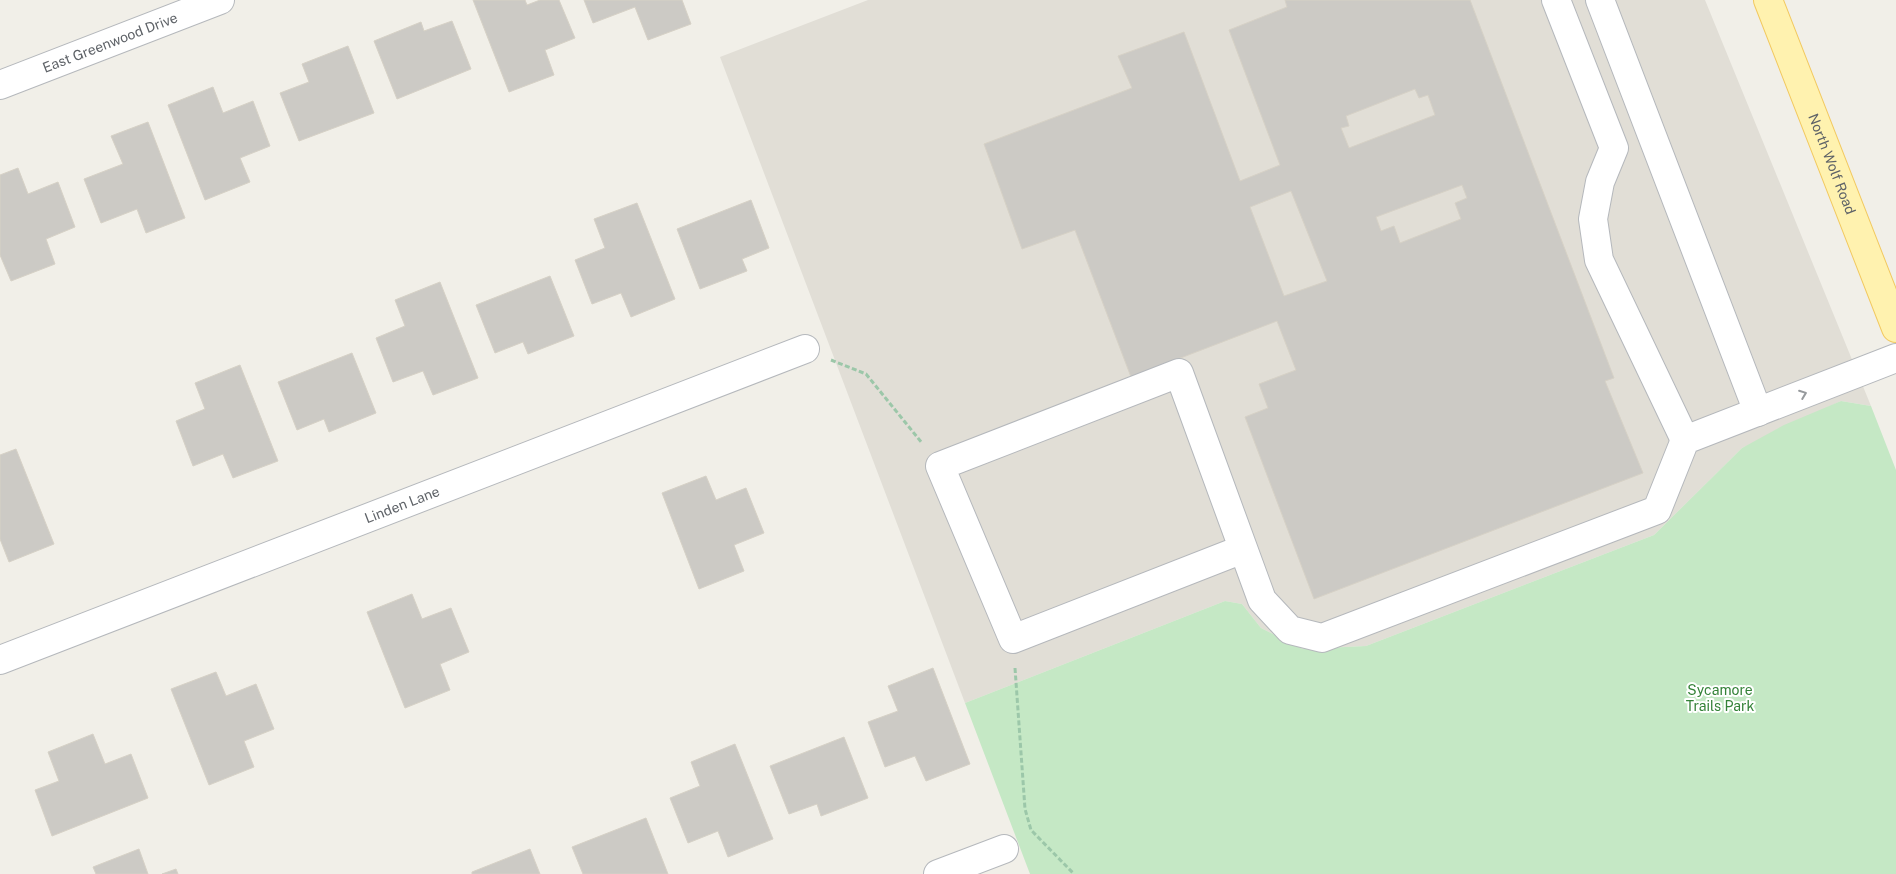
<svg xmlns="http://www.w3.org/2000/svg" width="1896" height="874" viewBox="0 0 1896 874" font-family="'Public Sans',sans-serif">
  <rect width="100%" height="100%" fill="#f1efe8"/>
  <!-- education -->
  <path fill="#e1ded6" d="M868,0H1705L1871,406L1841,401L1742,448L1654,535L1366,646L1303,649L1261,628L1242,604L1225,601L965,703L720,57Z"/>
  <!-- green -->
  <path fill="#c5e8c5" d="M1841,401L1871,406L1896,470V874H1030L965,703L1225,601L1242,604L1261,628L1303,649L1366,646L1654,535L1742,448L1784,425Z"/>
  <!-- building -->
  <g fill="#cccac5" stroke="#d6d1c6" fill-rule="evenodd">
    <path d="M473,0H525L527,5L540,0H559L575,38L545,50L554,75L509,92Z"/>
    <path d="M584,0H682L691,24L648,40L635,7L593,23Z"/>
    <path d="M1285,0H1470L1614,378L1605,381L1643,473L1314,599L1245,417L1268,408L1259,384L1296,370L1277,321L1131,377L1075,230L1022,249L984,144L1132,88L1118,56L1184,32L1240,181L1280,165L1229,30L1287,7ZM1415,89L1419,98L1428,95L1435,115L1349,148L1341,128L1349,126L1346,116ZM1462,185L1467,198L1455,203L1461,219L1400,243L1394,226L1381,231L1376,217ZM1291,191L1327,281L1284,296L1250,207Z"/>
    <path d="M452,21L471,69L397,99L374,41L421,22L424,31Z"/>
    <path d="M348,46L374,113L299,141L280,93L309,82L302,64Z"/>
    <path d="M213,87L223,113L253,101L270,146L240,158L250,182L205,200L168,105Z"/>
    <path d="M148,122L185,218L146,233L137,209L101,223L84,179L123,164L111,136Z"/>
    <path d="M18,168L28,194L58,182L75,227L46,239L55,264L11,281L0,255V175Z"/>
    <path d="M751,200L769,248L742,259L747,271L700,289L677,229Z"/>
    <path d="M637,203L675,299L631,317L621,293L592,304L575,260L605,248L594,219Z"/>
    <path d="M550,276L574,336L528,354L523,342L495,353L476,305Z"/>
    <path d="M440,282L478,378L433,395L423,371L393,382L376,338L405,326L395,300Z"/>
    <path d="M352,353L376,413L329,432L324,419L297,430L278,382Z"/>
    <path d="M240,365L278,461L233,478L223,454L193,466L176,421L205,409L195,383Z"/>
    <path d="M16,449L54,544L9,562L0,539V455Z"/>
    <path d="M706,476L716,500L746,488L764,533L734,545L744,571L699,589L662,493Z"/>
    <path d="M412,594L422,619L451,608L469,652L440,664L450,690L405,708L367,612Z"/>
    <path d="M933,668L970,764L926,781L915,756L885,767L868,722L898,711L888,686Z"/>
    <path d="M216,672L226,696L256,684L274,729L244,741L254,767L209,785L171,689Z"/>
    <path d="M93,734L105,764L131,754L148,798L52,836L35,790L59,781L48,752Z"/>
    <path d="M844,737L868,798L821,816L817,804L789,814L770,766Z"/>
    <path d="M735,744L773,839L728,857L718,831L688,843L670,798L700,786L691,762Z"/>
    <path d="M646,818L668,874H583L572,847Z"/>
    <path d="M139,849L148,874H96L93,867Z"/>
    <path d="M530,849L540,874H472V872Z"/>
    <path d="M176,869L178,874H162Z"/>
  </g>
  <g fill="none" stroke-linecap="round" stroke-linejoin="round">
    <!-- minor casing -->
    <g stroke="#b5b8bc" stroke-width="30">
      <g id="minor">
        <path d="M1556,0L1614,148L1600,182L1593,219L1599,260L1685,440"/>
        <path d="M1600,0L1758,412"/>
        <path id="s1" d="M0,85L220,0"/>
        <path d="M1243,549L1013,639L940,466L1179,373L1262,600L1290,630L1322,638L1657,510L1685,440L1896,358"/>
        <path id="s2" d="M0,660L805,349"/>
        <path d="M938,874L1004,849"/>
      </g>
    </g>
    <!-- major casing -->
    <g stroke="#f2c960" stroke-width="30">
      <g id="major">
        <path id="s3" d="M1768,0L1896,328"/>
      </g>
    </g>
    <!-- path -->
    <g stroke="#9cc7a9" stroke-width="3" stroke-dasharray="5 2.5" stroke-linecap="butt">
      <path d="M831,360L866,374L922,443"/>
      <path d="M1015,668L1025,809L1031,830L1074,874"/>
    </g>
    <!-- minor -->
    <use href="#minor" stroke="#fff" stroke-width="28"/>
    <!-- major -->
    <use href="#major" stroke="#fff2af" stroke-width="28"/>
  </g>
  <!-- one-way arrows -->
  <defs><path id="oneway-chevron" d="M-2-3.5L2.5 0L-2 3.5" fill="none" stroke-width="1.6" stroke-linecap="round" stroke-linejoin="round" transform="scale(1.25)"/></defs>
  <use stroke="#979a9d" href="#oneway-chevron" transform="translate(1803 394) rotate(-21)"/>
  <g text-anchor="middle" stroke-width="4" stroke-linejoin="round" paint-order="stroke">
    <!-- street labels -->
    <g font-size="14" fill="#5f6368" stroke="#fff">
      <text dy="5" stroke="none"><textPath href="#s1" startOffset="118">East Greenwood Drive</textPath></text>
      <text dy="5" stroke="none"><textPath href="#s3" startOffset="176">North Wolf Road</textPath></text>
      <text dy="5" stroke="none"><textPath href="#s2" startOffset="431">Linden Lane</textPath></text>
    </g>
    <!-- park labels -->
    <g font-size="14" fill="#348238" stroke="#fff">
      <text x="1720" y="695">Sycamore<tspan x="1720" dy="16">Trails Park</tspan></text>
    </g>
  </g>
</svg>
